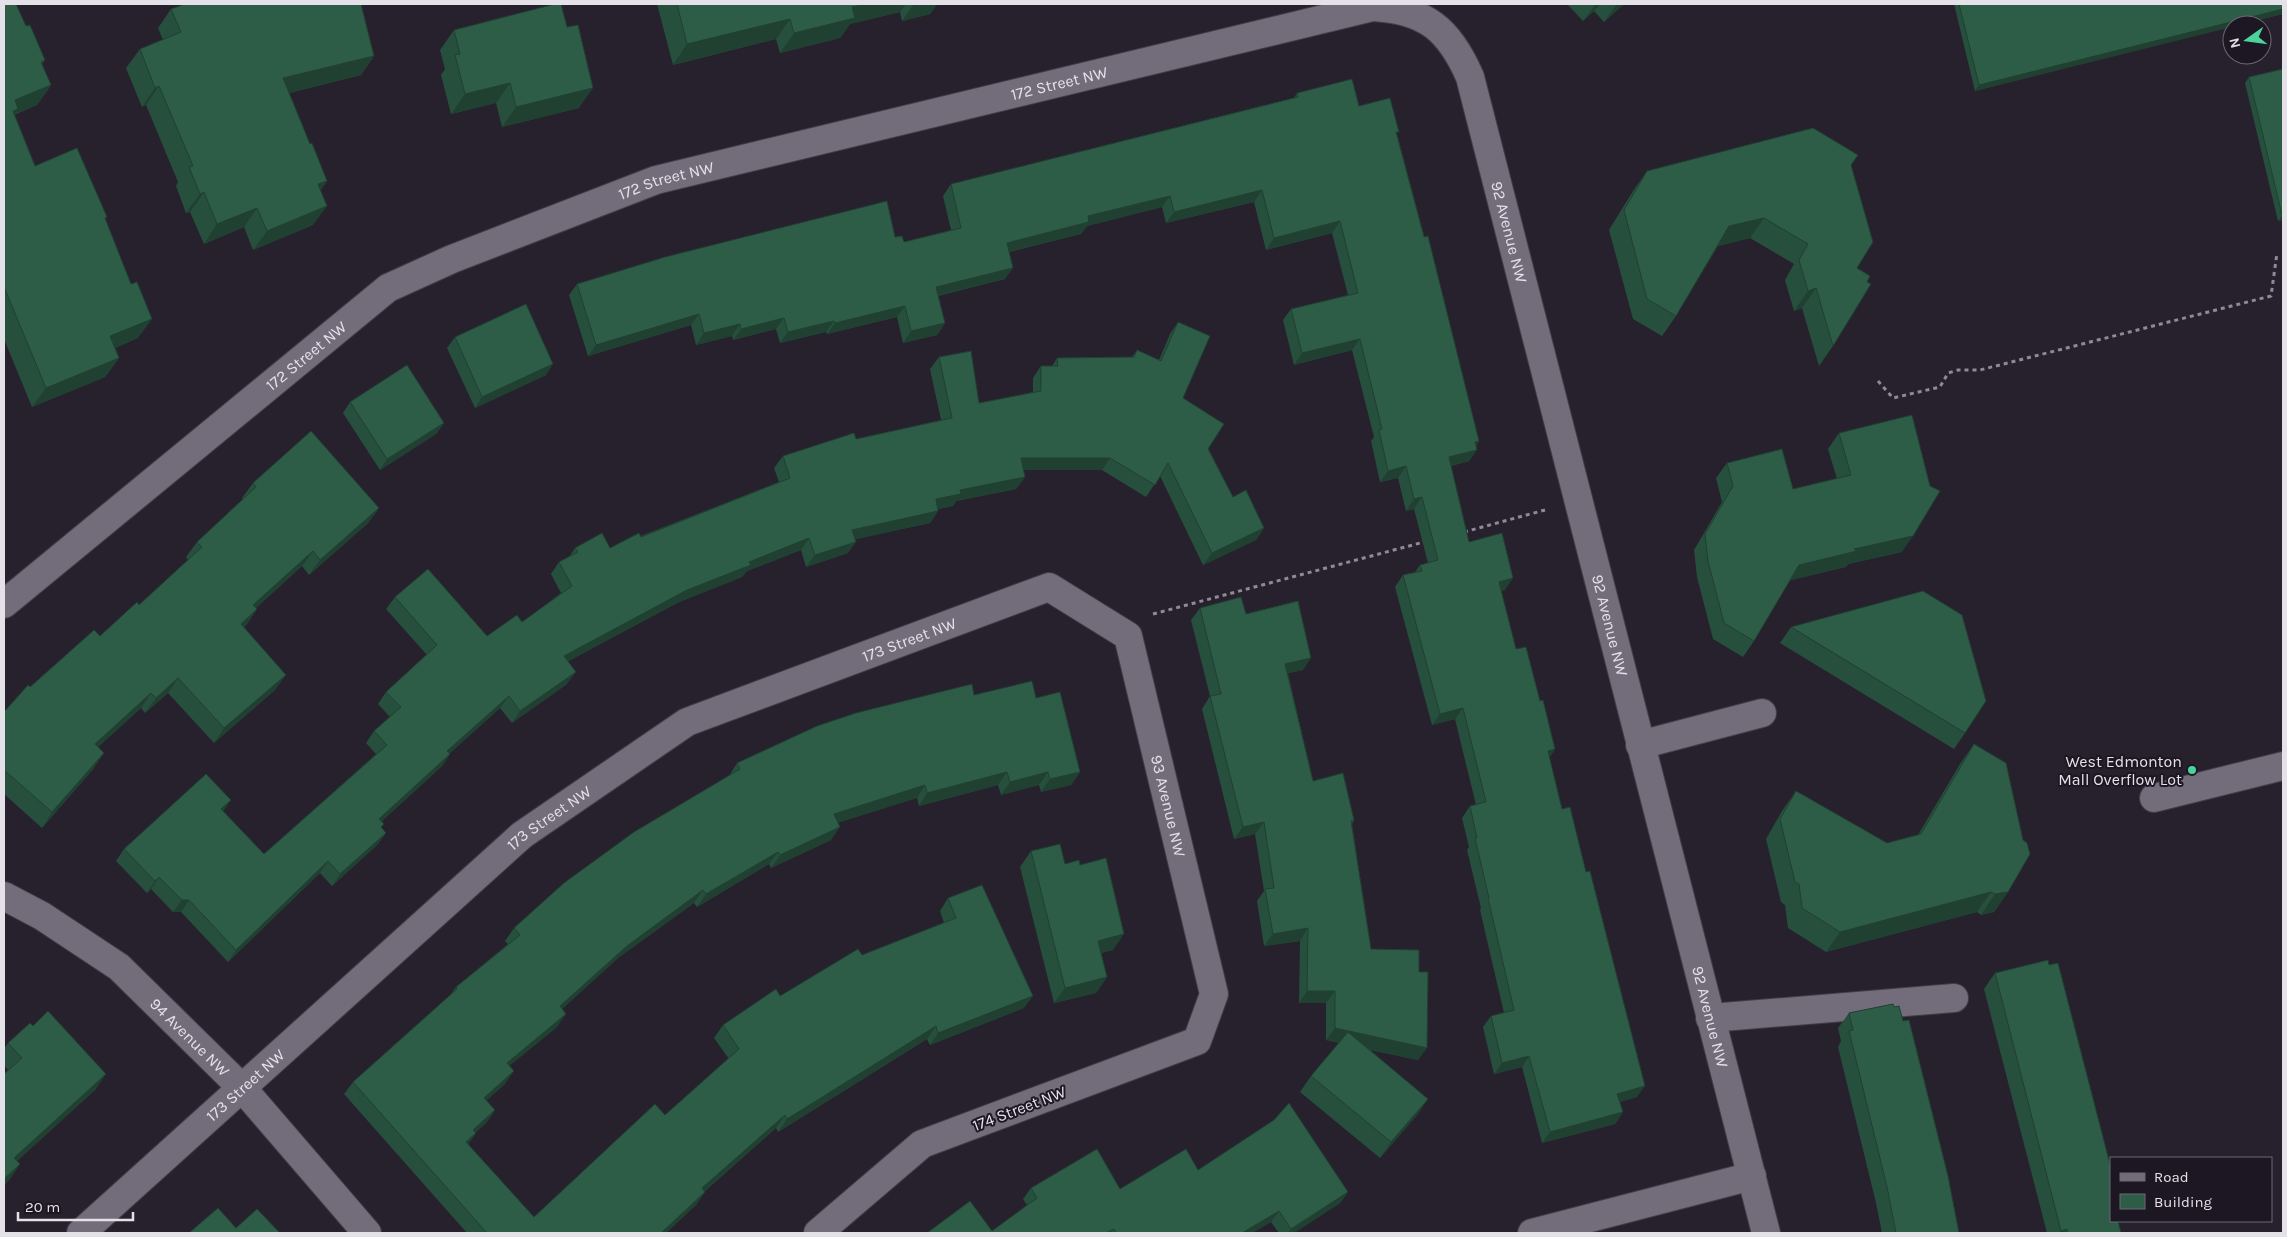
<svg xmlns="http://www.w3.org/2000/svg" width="2287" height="1237" viewBox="0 0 2287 1237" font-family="Karla,sans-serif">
  <rect width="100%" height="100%" fill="#27212d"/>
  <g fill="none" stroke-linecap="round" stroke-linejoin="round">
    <!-- minor casing -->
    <g stroke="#433e48" stroke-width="30">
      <g id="minor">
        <path id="s1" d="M4,604L388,288L452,259L656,180L1373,7C1426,10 1449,29 1470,77L1766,1233"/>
        <path d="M1640,745L1762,713"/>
        <path d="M2154,798L2283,766"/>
        <path id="s2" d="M4,896L42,916L119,967L243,1089L367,1233"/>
        <path d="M1710,1018L1954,998"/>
        <path id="s3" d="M81,1233L522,835L687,722L1049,587L1128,636L1214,994L1197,1041L922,1144L818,1233"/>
        <path d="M1532,1233L1752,1176"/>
      </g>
    </g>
    <!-- path -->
    <g stroke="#8f8a94" stroke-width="3" stroke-dasharray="4 4" stroke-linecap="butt">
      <path d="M1878,381L1893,398L1940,387L1948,373L1958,370H1980L2271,296L2277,253"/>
      <path d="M1464,532L1545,510"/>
      <path d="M1153,614L1424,542"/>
    </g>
    <!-- minor -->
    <use href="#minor" stroke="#736c7a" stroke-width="28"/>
  </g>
  <!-- wall -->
  <g fill="#274f3d">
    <path d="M4,4L26,26L45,60L42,64L51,85L37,105L14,115L35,166L105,219L138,338L115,348L119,358L105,377L32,407L4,339Z"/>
    <path d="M657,4H937L930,14L902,21L900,12L850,24L840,38L780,53L776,39L673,65Z"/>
    <path d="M1567,4H1624L1604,22L1594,11L1583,21Z"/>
    <path d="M1954,4H2283V14L2238,25H2232L1975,91Z"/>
    <path d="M171,9L374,56L361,75L289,93L310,144L327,181L320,191L313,225L253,250L244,227L204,244L190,212L186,213L176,186L178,182L146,105L142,107L126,68L140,49L163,40L158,28Z"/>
    <path d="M454,30L579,108L502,127L496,103L451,114L441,75L445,69L440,50Z"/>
    <path d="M2283,69V220L2278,221L2245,83L2249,77Z"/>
    <path d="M1297,93L1359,106L1397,134L1479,441L1476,446L1469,461L1451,466L1469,542L1505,590L1501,591L1516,649L1540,701L1555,749L1549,758L1637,1097L1620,1102L1623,1112L1615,1124L1542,1143L1522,1067L1494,1074L1483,1027L1491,1016L1504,1013L1480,910L1481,908L1467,850L1469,847L1462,818L1470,806L1476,805L1455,719L1432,725L1395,587L1403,575L1415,572L1420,565L1428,563L1414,509L1406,511L1398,478L1380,482L1371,441L1374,437L1352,350L1294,365L1283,320L1291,309L1348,295L1332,233L1266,250L1254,202L1166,223L1162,207L1087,226L1081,234L1009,252L1005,279L938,296L945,323L937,335L903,343L897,317L827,334L826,332L780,343L776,329L733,340L732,336L696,345L691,325L588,356L569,295L577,284L895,237L904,242L951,230L943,196L951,184L1294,98Z"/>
    <path d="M1851,165L1857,268L1833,346L1819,366L1802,308L1794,311L1785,280L1794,264L1750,238L1718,246L1676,316L1662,336L1633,319L1609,230L1633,191L1647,171Z"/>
    <path d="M1178,322L1183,398L1233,497L1264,528L1256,540L1203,565L1160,476L1146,497L1102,470H1023L1025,477L1016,489L956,501L953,506L938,509V511L930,523L855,539L848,553L806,567L801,550L747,571L742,577L679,602L568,661L567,684L512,723L500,708L449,754H450L442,766L382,821V828L386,833L377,845L332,886L320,873L228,962L181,912H173L151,889L147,893L116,861L124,849L223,811L264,854L376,754L366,743L374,731L390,717L378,704L386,692L427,655L386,609L395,597L487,636L522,622L561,593L551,574L559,562L569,557L575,548H610L779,482L774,468L783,456L941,420L930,369L939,357L979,403L1033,392V378L1041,366H1052L1057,358L1132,357L1137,350L1159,360L1170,334Z"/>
    <path d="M455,337L546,375L475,408L447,348Z"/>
    <path d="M350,402L444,423L436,434L380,470L343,413Z"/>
    <path d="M1839,433L1902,552L1848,564L1846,567L1790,580L1754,641L1743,657L1713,639L1697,577L1694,550L1722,502L1716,478L1727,463L1793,489L1837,479L1828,449Z"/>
    <path d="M253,483L379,508L368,523L309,575L302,566L256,608L257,609L247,624L244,627L275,690L214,743L168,693L145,713L141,708L98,747L94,768L42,828L4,794V712L30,687L100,636L139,605L188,560L186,557L197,542L243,499L242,498Z"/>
    <path d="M1200,608L1246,614L1303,670L1288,673L1313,781L1354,820L1352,824L1371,949L1418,1060L1370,1050L1428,1099L1417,1115L1380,1158L1300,1092L1311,1076L1339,1043L1326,1040V1003H1299L1300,941L1264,946L1257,901L1264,891L1255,834L1234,839L1202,709L1210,696L1191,620Z"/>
    <path d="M1791,627L1965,733L1954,749L1780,643Z"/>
    <path d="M974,695L1036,698L1080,772L1071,785L1041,792L1039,785L1001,795L998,785L919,806L917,798L838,822L831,840L771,868L769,864L697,907L694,903L618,958L562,1009L557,1027L509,1066L505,1084L486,1100L495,1110L486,1123L475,1133H476L468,1144L534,1217L665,1115L729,1059L714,1038L723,1025L862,955L944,923L940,911L948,898L1024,1008L930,1045L927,1039L778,1132L776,1128L705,1191L696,1205L666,1233H467L344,1094L353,1082L451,994L456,987L508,944L505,941L514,928L729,776L737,763Z"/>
    <path d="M1974,744L2008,892L1994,912L1981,915L1977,912L1826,952L1788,928L1785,905L1781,902L1766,839L1782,811L1796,791L1887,843L1918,835L1960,764Z"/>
    <path d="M1031,851L1065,864L1080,865L1113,950L1101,953L1107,977L1096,993L1054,1003L1020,867Z"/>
    <path d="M1995,973L2118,1222L2121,1233H2047L1984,989Z"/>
    <path d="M1849,1013L1959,1233H1882L1876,1203L1838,1047L1841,1041L1838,1028Z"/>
    <path d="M8,1043L96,1089L17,1161L20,1164L9,1180L4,1185V1074L8,1070L4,1065V1049Z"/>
    <path d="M1198,1170L1348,1192L1340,1203L1294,1233H1279L1271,1222L1252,1233H927L992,1231L1027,1205L1023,1199L1031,1188L1120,1189Z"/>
  </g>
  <!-- shaded-wall -->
  <g fill="#204032">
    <path d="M866,4H906L900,12L850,24L840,38L780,53L794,33L852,7Z"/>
    <path d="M914,4H937L930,14L902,21Z"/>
    <path d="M1596,4H1600L1594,11L1583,21Z"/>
    <path d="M1617,4H1624L1604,22Z"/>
    <path d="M2283,9V14L2238,25H2232V27L1975,91L1979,85Z"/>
    <path d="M790,19L776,39L673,65L687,44Z"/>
    <path d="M374,56L361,75L270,98L283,78Z"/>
    <path d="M510,83L496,103L451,114L465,94Z"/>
    <path d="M51,85L37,105L14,114L4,128L15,100Z"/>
    <path d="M159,86L146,105L142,107L155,88Z"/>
    <path d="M593,88L579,108L502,127L516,107Z"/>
    <path d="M327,181L314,200L318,184Z"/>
    <path d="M1262,190L1254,202L1166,223L1174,212Z"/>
    <path d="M204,192L190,212L186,213L200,194Z"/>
    <path d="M1170,196L1162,207L1087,226L1081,234L999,254L1007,243L1088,216Z"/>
    <path d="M327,206L313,225L253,250L267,231Z"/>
    <path d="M257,208L244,227L204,244L217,224Z"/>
    <path d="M2282,215H2283V220L2278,221Z"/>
    <path d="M1764,218L1750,238L1715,247L1729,226Z"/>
    <path d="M1340,221L1332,233L1266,250L1274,238Z"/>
    <path d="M1013,268L1005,279L928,298L936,287Z"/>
    <path d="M1816,288L1802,308L1794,311L1808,291Z"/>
    <path d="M905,306L897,317L827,334L835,323Z"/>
    <path d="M699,314L691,325L588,356L596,345Z"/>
    <path d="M784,318L776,329L733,340L741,329Z"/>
    <path d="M152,319L138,338L96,356L110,336Z"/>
    <path d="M834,321L826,332L780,343L788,332Z"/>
    <path d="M945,323L937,335L903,343L911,331Z"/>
    <path d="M740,324L732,336L696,345L704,333Z"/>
    <path d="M1360,339L1352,350L1294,365L1302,353Z"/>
    <path d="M119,358L105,377L32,407L46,388Z"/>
    <path d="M553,364L546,375L475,408L482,397Z"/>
    <path d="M444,423L436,434L380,470L387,459Z"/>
    <path d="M1479,441L1472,451L1477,450L1469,461L1441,468L1449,457L1475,442Z"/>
    <path d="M1021,458H1110L1102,470H1013Z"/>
    <path d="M1406,466L1398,478L1380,482L1388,471Z"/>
    <path d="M1025,477L1016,489L956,501L953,506L928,511L936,499L960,490Z"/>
    <path d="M1422,497L1414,509L1406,511L1414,499Z"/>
    <path d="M379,508L368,523L309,575L320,560Z"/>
    <path d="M938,511L930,523L844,542L852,530Z"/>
    <path d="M1264,528L1256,540L1203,565L1212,553Z"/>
    <path d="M1913,536L1902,552L1848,564L1846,567L1788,581L1799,565L1854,549Z"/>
    <path d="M809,538L801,550L747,571L742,577L679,602L556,668L564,656L687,590L749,562Z"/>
    <path d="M856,542L848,553L806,567L815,555Z"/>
    <path d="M313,551L302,566L243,620L253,605Z"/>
    <path d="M1513,578L1505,590L1491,593L1499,582Z"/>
    <path d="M257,609L247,624L230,639L241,624Z"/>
    <path d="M1311,658L1303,670L1277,676L1285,664Z"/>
    <path d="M576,672L567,684L512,723L520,711Z"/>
    <path d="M286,675L275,690L214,743L224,728Z"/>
    <path d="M178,678L168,693L145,713L156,698Z"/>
    <path d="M151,693L141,708L84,759L95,744Z"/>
    <path d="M509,696L500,708L439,763L447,751Z"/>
    <path d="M1463,708L1455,719L1432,725L1440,714Z"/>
    <path d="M1555,749L1547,761L1548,751Z"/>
    <path d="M104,753L94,768L42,828L52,812Z"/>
    <path d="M450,754L442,766L371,831L379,819Z"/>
    <path d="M1007,772L998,785L919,806L927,793Z"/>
    <path d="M1048,772L1039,785L1001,795L1010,782Z"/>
    <path d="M1080,772L1071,785L1041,792L1050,779Z"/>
    <path d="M925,785L917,798L825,827L834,814Z"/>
    <path d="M231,800L223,812L221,809Z"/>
    <path d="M1264,822L1255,834L1234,839L1243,827Z"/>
    <path d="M840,827L831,840L771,868L780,855Z"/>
    <path d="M386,833L377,845L332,886L340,874Z"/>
    <path d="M778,852L769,864L697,907L706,894Z"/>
    <path d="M328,861L320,873L228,962L236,950Z"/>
    <path d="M159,877L151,889L147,893L155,881Z"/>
    <path d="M703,890L694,903L618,958L551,1019L560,1006L627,946Z"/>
    <path d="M1991,892L1977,912L1826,952L1840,932Z"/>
    <path d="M2008,892L1994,912L1981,915L1995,894Z"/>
    <path d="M182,900H189L181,912H173Z"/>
    <path d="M1308,928L1300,941L1264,946L1273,934Z"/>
    <path d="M1124,934L1113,950L1087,957L1098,941Z"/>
    <path d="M1107,977L1096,993L1054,1003L1065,988Z"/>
    <path d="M1307,991H1335L1326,1003H1299Z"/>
    <path d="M1033,996L1024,1008L930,1045L938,1033Z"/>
    <path d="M566,1014L557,1027L498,1075L507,1063Z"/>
    <path d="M936,1026L927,1039L778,1132L787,1119Z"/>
    <path d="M1335,1028L1427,1048L1418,1060L1326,1040Z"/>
    <path d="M1529,1056L1522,1067L1494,1074L1502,1063Z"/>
    <path d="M514,1071L505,1084L475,1111L484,1098Z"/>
    <path d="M106,1074L96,1089L4,1173L14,1158Z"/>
    <path d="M1645,1086L1637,1097L1609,1105L1617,1094Z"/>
    <path d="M1428,1099L1417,1115L1380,1158L1391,1142Z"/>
    <path d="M495,1110L486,1123L464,1143L473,1130Z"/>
    <path d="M1623,1112L1615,1124L1542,1143L1550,1132Z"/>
    <path d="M785,1115L776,1128L693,1201L702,1188Z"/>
    <path d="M476,1133L467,1146L466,1142Z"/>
    <path d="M20,1164L9,1180L4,1185V1179Z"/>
    <path d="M705,1192L696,1205L666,1233H661Z"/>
    <path d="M1348,1192L1340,1203L1294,1233H1288L1291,1229Z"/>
    <path d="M1279,1211L1271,1222L1252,1233H1242Z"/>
    <path d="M2067,1229L2064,1233H2059L2061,1231Z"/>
  </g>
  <!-- building -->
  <g fill="#2d5c47" stroke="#204032">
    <path d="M4,4H16L26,26L30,25L45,60L41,62L51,85L15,100L18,109L13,111L35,166L77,148L107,217L105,218L131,284L137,282L152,319L110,336L119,358L46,388L4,287Z"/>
    <path d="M185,4H361L374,56L283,78L310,144L312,143L327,181L318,184L327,206L267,231L257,208L217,224L204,192L200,194L189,167L193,166L159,86L155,88L140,49L181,32L171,9Z"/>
    <path d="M555,4H561L567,27L578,25L593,88L516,107L510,83L465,94L455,55L460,54L454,30Z"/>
    <path d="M677,4H866L852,7L855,18L794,33L790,19L687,44Z"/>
    <path d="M1959,4H2283V9L1979,85Z"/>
    <path d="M2283,69V215H2282L2249,77Z"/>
    <path d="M1352,79L1359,106L1390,98L1399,132H1396L1424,237L1428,236L1479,441L1475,442L1477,450L1449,457L1469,542L1502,533L1513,578L1499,582L1516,649L1526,647L1540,701L1543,700L1555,749L1548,751L1562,809L1570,807L1586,872L1590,871L1645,1086L1617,1094L1623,1112L1550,1132L1529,1056L1502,1063L1491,1016L1514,1010L1488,898H1489L1475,838H1477L1470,806L1486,802L1463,708L1440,714L1403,575L1422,571L1420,565L1438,560L1422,497L1414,499L1406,466L1388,471L1379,430L1382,429L1360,339L1302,353L1291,309L1358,293L1340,221L1274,238L1262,190L1174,212L1170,196L1088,216L1089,222L1007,243L1013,268L936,287L945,323L911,331L905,306L835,323L834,321L788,332L784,318L741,329L740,324L704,333L699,314L596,345L577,284L665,257L887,201L895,237L902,236L904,242L961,228L951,184L1298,97L1297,93Z"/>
    <path d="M1813,128L1858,155L1851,165L1873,242L1857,268L1870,276L1867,282L1871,284L1833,346L1816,288L1808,291L1799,260L1808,244L1764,218L1729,226L1676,316L1647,299L1624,210L1647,171Z"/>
    <path d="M526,304L553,364L482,397L455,337Z"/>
    <path d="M1178,322L1210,336L1183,398L1224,424L1208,449L1233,497L1246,490L1264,528L1212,553L1168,463L1155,485L1110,458H1021L1025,477L960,490L961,494L936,499L938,511L852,530L856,542L815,555L809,538L749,562L751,565L687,590L564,656L576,672L520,711L509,696L447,751L450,754L379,819L384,824L381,827L386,833L340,874L328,861L236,950L189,900H182L159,877L155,881L124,849L206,774L231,800L221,809L264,854L387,745L374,731L401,707L386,692L437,645L395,597L428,569L487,636L517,615L522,622L572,586L559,562L578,552L575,548L602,533L610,548L639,533L641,537L790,478L783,456L854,433L856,439L952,418L939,357L971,351L979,403L1041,391V366H1058L1057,358L1134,357L1137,350L1161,361Z"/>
    <path d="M407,365L444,423L387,459L350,402Z"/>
    <path d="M1912,415L1930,486L1940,491L1913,536L1854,549L1857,551L1799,565L1754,641L1724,623L1708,561L1705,534L1733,486L1727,463L1782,449L1793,489L1851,475L1839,433Z"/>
    <path d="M311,431L379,508L320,560L313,551L253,605L257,609L241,624L286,675L224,728L178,678L156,698L151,693L95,744L104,753L52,812L4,770V712L28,685L30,687L94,630L100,636L137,602L139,605L202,547L197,542L256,487L253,483Z"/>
    <path d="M1923,591L1962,615L1986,701L1965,733L1791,627Z"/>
    <path d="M1241,597L1246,614L1298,601L1311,658L1285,664L1313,781L1343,773L1354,820L1351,821L1371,949L1419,950V972H1428L1427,1048L1335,1028V991H1307L1308,928L1273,934L1265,889L1274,888L1264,822L1243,827L1210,696L1221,694L1200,608Z"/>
    <path d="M1032,681L1036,698L1060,692L1080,772L1050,779L1048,772L1010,782L1007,772L927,793L925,785L834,814L840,827L780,855L778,852L706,894L703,890L627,946L560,1006L566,1014L507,1063L514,1071L484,1098L495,1110L473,1130L476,1133L466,1142L534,1217L655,1104L665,1115L739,1049L723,1025L776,989L780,996L858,949L862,955L956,918L948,898L982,885L1033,996L938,1033L936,1026L787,1119L785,1115L702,1188L705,1192L661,1233H487L353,1082L457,989L456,987L520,935L514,928L564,883L634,832L740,769L737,763L817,726L856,713L972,684L974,695Z"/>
    <path d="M1974,744L2006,763L2023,840L2027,843L2030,854L2008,892L1995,894L1991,892L1840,932L1802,908L1799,884L1795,882L1780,819L1796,791L1887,843L1921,834Z"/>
    <path d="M1060,844L1065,864L1079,860L1080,865L1106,858L1124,934L1098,941L1107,977L1065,988L1031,851Z"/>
    <path d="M2048,960L2049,965L2058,963L2111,1168V1221H2118L2121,1233H2068L2067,1229L2061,1231L1995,973Z"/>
    <path d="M1893,1004L1894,1007L1899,1006L1903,1021L1909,1020L1948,1176L1959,1233H1896L1887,1187L1849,1031L1853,1030L1849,1013Z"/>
    <path d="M48,1011L106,1074L14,1158L20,1164L4,1179V1074L22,1058L8,1043L30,1023L33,1026Z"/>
    <path d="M1348,1032L1428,1099L1391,1142L1311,1076Z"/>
    <path d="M1289,1103L1348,1192L1291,1229L1279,1211L1242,1233H1116L1114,1229L1106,1233H927L970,1201L992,1231L1037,1198L1031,1188L1097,1149L1120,1189L1186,1149L1198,1170L1274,1120Z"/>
    <path d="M218,1208L236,1228L257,1209L280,1233H189Z"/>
  </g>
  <!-- markers -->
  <circle fill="#4ad49c" stroke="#1d1723" stroke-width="2" cx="2192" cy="770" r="5"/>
  <g text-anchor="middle" stroke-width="4" stroke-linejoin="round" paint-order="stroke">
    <!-- street labels -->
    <g font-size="16" fill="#e5e1e9" stroke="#1d1723">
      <text dy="6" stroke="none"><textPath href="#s1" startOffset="1201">172 Street NW</textPath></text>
      <text dy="6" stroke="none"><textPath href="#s1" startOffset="796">172 Street NW</textPath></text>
      <text dy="6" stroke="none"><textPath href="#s1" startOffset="1812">92 Avenue NW</textPath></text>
      <text dy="6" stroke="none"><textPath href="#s1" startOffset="391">172 Street NW</textPath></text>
      <text dy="6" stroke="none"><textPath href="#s1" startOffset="2218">92 Avenue NW</textPath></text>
      <text dy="6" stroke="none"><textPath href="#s3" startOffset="1031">173 Street NW</textPath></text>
      <text dy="6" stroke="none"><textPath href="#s3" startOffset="1448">93 Avenue NW</textPath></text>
      <text dy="6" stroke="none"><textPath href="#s3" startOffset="626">173 Street NW</textPath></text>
      <text dy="6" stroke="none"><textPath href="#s1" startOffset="2622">92 Avenue NW</textPath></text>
      <text dy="6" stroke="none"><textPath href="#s2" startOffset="235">94 Avenue NW</textPath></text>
      <text dy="6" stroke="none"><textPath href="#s3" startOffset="221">173 Street NW</textPath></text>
      <text transform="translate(1019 1108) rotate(-21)" y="6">174 Street NW</text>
    </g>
    <!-- poi labels -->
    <g font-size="16" fill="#e5e1e9" stroke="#1d1723" text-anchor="end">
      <text x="2182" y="767">West Edmonton<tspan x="2182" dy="18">Mall Overflow Lot</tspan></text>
    </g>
  </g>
  <!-- border -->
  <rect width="2287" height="1237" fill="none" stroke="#e5e1e9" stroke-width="10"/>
  <!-- legend -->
  <rect x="2110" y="1157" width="162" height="65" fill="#1d1723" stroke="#6d6872"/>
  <rect x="2120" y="1173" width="25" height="8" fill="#736c7a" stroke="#6d6872"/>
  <text x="2154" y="1182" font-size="15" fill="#e5e1e9">Road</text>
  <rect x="2120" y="1194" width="25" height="15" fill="#2d5c47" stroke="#6d6872"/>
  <text x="2154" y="1207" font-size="15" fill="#e5e1e9">Building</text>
  <!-- north arrow -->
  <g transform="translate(2247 40) rotate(256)"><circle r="24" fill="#1d1723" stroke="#6d6872"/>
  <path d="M0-4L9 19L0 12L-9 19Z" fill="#4ad49c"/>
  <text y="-8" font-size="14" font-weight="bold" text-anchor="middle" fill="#e5e1e9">N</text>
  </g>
  <!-- scale -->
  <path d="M18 1212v8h115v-8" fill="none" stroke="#e5e1e9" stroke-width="2.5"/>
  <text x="25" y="1212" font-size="15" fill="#e5e1e9" stroke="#1d1723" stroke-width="4" paint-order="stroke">20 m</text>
</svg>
